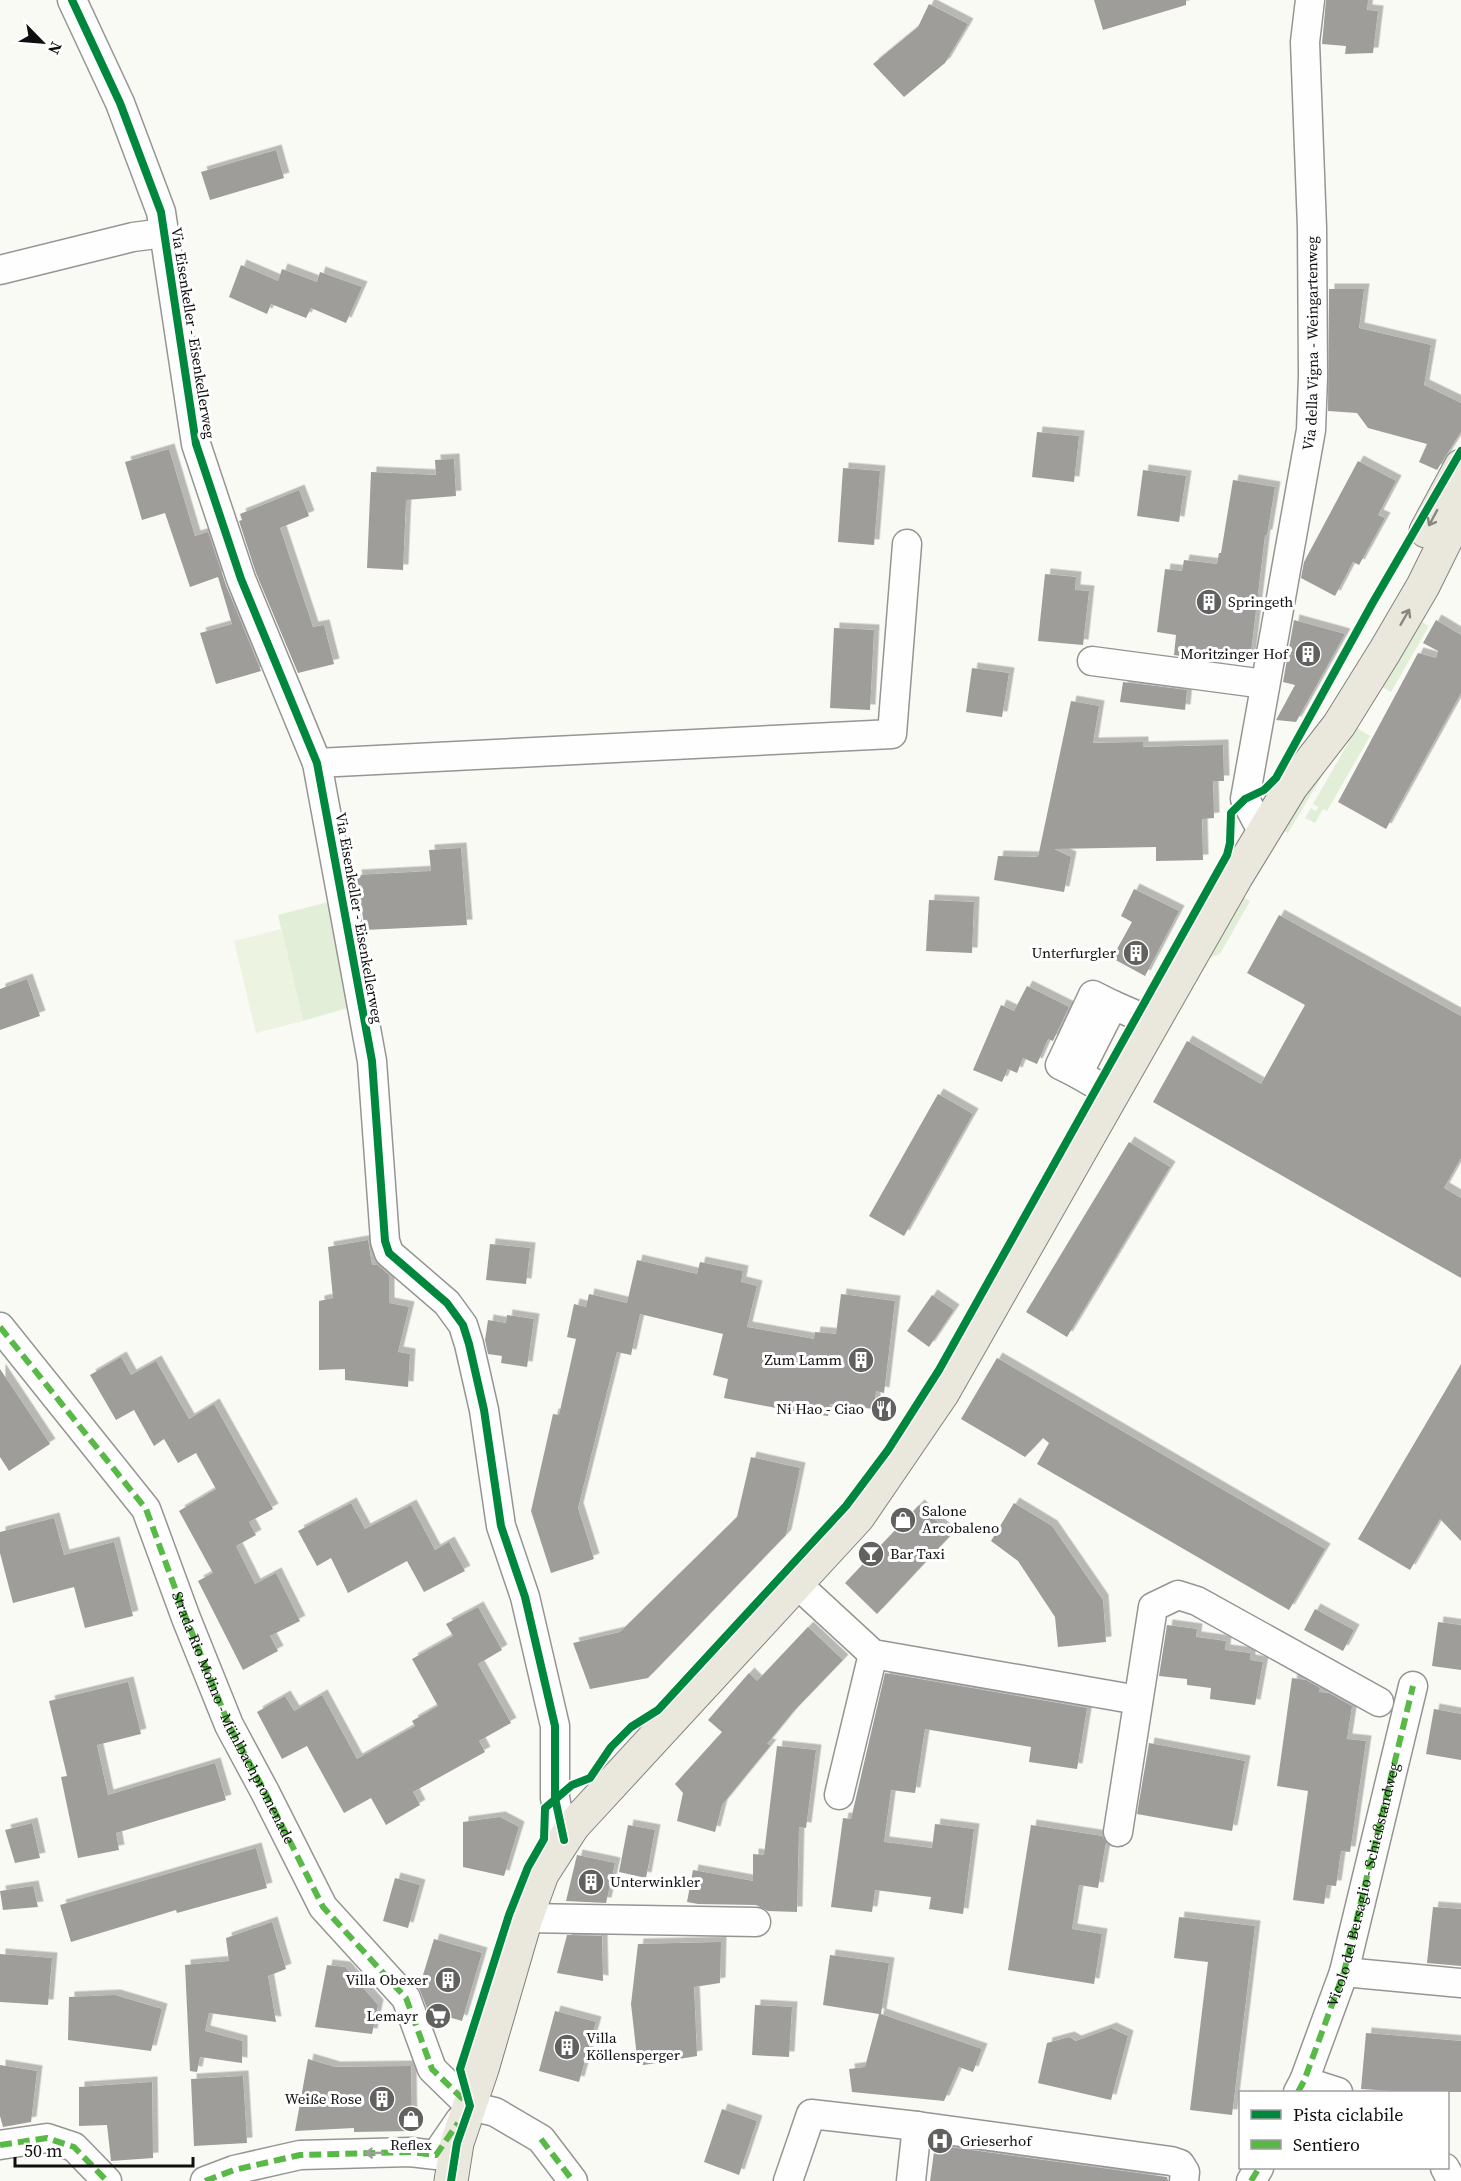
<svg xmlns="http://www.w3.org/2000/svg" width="1461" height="2181" viewBox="0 0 1461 2181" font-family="'Source Serif 4',serif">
  <defs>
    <filter id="shadow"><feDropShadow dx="5.5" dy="-5.5" stdDeviation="0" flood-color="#0004"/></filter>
  </defs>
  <rect width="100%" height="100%" fill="#fafaf5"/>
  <!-- green -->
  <g fill="#e2eed7">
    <path d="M1437,584L1442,587L1422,622L1429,626L1391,692L1380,686Z"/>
    <path d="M1357,728L1370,736L1327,811L1323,809L1315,823L1305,818L1311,808L1316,811L1318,807L1313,804Z"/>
    <path d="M1350,729L1288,833L1280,829Z"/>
    <path d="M1243,897L1250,901L1220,954L1207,959Z"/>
    <path d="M332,901L354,1006L303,1021L278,915Z"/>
  </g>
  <!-- pitch -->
  <path fill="#ecf3e1" d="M281,929L303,1021L256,1033L234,941Z"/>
  <!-- building -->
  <g fill="#9e9d9a" filter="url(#shadow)">
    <path d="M1094,0H1186V5L1103,30Z"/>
    <path d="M1326,0H1368L1367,10L1378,11L1373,53L1345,54L1346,46L1322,44Z"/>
    <path d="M929,4L968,24L945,63L904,97L873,64L918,27Z"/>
    <path d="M276,150L284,178L210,200L201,172Z"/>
    <path d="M241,265L278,281L282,269L317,282L320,272L362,287L346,323L311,308L306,318L271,304L267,314L229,297Z"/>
    <path d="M1329,289H1364L1359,328L1431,345L1424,385L1461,403V432L1437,470L1419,462L1427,444L1368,428L1357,413L1328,411Z"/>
    <path d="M1037,432L1079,436L1074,482L1032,477Z"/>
    <path d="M169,449L195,536L208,532L226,585L261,671L216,684L200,633L232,624L218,577L190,587L165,513L142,520L125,462Z"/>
    <path d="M454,459L456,496L406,500L403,570L367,568L371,472L436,475L435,460Z"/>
    <path d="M1358,461L1396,481L1378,515L1385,518L1359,565L1353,562L1335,596L1301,578L1304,562Z"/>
    <path d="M843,468L880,471L874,545L838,542Z"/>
    <path d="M1143,470L1186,476L1179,522L1137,516Z"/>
    <path d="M1233,480L1275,487L1267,535H1265L1250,660L1208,655V660L1174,655L1176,635L1157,632L1165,569L1182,571L1184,560L1217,564L1219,553H1221Z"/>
    <path d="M299,490L309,516L280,528L313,627L324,625L334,664L298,673L256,573L239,521L242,520L240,514Z"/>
    <path d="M1045,574L1076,577L1075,590L1089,591L1083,645L1038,641Z"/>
    <path d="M1294,620L1345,634L1296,722L1276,720L1295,685L1283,682Z"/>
    <path d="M1436,620L1461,635V693L1386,829L1338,802L1418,653L1436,658L1438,651L1423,643Z"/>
    <path d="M834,628L874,630L870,710L830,708Z"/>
    <path d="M972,668L1009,673L1002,717L966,712Z"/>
    <path d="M1123,682L1187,690L1185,710L1120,702Z"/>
    <path d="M1071,701L1099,706L1093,743L1143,742V747L1223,745L1224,781H1213L1214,818L1202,819L1203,860L1156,861V847L1054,849L1071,857L1064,892L994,880L998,856L1038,857Z"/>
    <path d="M461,848L467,925L365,930L356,875L431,871L429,850Z"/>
    <path d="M1134,889L1179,911L1145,976L1112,958L1132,922L1121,916Z"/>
    <path d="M929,900L974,902L972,953L926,951Z"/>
    <path d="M1279,915L1461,1016V1158L1444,1188L1461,1198V1278L1153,1102L1187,1041L1261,1084L1305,1005L1247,973Z"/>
    <path d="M27,979L40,1016L0,1030V989Z"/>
    <path d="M1027,986L1069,1007L1053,1041L1048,1039L1037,1064L1023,1058L1017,1073L1008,1069L1002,1082L973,1070L1001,1005L1014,1011Z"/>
    <path d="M938,1094L973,1114L904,1236L869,1216Z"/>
    <path d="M1129,1142L1170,1167L1067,1337L1026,1312Z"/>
    <path d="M368,1240L372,1265H378L389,1275V1303L409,1307L398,1352L410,1354L408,1387L345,1380V1369L319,1370V1301L333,1298L328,1247Z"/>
    <path d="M490,1244L530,1248L526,1284L486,1280Z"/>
    <path d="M637,1260L697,1274L700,1262L743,1271L741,1282L757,1286L747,1327L814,1339L815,1332L836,1334L841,1294L895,1301L884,1393L876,1391L874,1409L830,1404L828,1416L797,1412L724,1398L728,1379L713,1375L723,1334L640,1314L631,1355L617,1352L578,1508L594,1559L551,1573L531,1511L553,1414L559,1415L576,1339L567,1337L574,1304L586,1307L589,1294L627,1303Z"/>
    <path d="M932,1295L954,1310L929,1347L907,1331Z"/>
    <path d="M507,1315L534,1319L527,1367L501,1363L502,1356L488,1354L485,1340L488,1320L506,1323Z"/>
    <path d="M121,1357L131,1375L156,1361L189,1419L214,1404L273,1509L249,1522L256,1535L236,1546L255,1584L276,1573L300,1621L270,1636L278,1651L243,1670L198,1581L213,1573L179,1511L216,1489L196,1453L178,1463L164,1439L154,1446L134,1410L116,1420L90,1375Z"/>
    <path d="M997,1358L1325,1549L1289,1610L1037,1464L1049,1443L1043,1438L1025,1457L961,1419Z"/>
    <path d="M1461,1364V1541L1440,1519L1410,1570L1358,1539Z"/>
    <path d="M0,1369L50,1444L9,1471L0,1457Z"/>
    <path d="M751,1457L800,1468L786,1535L648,1678L590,1689L573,1643L620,1632L737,1517Z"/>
    <path d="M351,1503L365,1529L411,1505L435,1550L449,1542L465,1571L424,1592L407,1561L348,1593L331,1558L317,1566L298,1531Z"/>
    <path d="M1014,1503L1052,1526L1103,1600L1106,1642L1058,1647L1055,1617L1018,1561L991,1541Z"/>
    <path d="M919,1505L951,1535L877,1614L845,1583Z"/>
    <path d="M54,1518L64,1555L114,1542L133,1616L85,1628L74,1587L13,1603L0,1553V1532Z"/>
    <path d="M478,1607L502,1650L478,1664L511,1723L479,1741L485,1752L413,1792L420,1805L386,1825L371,1798L344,1813L307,1746L282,1759L257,1712L285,1696L294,1711L322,1695L357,1759L415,1726L412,1721L438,1706L412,1659L453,1636L446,1624Z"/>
    <path d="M1315,1609L1354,1630L1343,1651L1304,1630Z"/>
    <path d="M1438,1622L1461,1625V1670L1432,1666Z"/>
    <path d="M1167,1625L1197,1629L1196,1637L1226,1641L1225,1650L1250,1653V1660L1263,1662L1255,1705L1210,1699L1211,1688L1187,1685V1679L1159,1676Z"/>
    <path d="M808,1627L843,1660L793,1712L767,1744L771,1745L722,1805L715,1832L677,1821L683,1793L675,1784L722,1732L708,1720L749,1673L757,1681Z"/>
    <path d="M885,1673L1087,1708L1077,1769L1029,1762L1031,1747L925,1729L915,1793L891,1790L884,1842L932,1848L935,1824L974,1829L963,1914L929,1909L931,1897L875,1890L872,1912L831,1907L843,1818L851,1819Z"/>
    <path d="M1292,1678L1306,1680L1320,1688L1319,1692L1329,1693L1352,1706L1347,1739L1366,1741L1350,1852L1341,1851L1336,1886L1327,1885L1324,1904L1293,1900L1308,1791L1277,1786Z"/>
    <path d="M128,1682L141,1734L97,1745L108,1795L215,1763L226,1800L116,1833L119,1850L78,1858L61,1777L67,1776L49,1701Z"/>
    <path d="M1434,1709L1461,1714V1760L1426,1754Z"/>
    <path d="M1149,1743L1245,1761L1232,1831L1137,1814Z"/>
    <path d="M777,1746L816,1750L806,1828L799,1827L797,1912L768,1911L756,1905L698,1904L687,1902L693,1870L753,1881V1854L764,1855Z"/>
    <path d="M500,1817L519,1827L504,1876L463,1867V1822Z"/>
    <path d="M32,1823L40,1858L15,1863L5,1830Z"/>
    <path d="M628,1825L655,1830L646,1878L619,1872Z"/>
    <path d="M1031,1825L1102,1836L1106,1842L1098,1888L1079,1885L1072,1929L1102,1934L1094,1984L1008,1970Z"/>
    <path d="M256,1848L267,1888L177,1913L176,1910L71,1942L60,1905Z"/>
    <path d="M577,1855L615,1863L606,1903L566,1901Z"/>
    <path d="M395,1878L420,1885L408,1928L383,1921Z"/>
    <path d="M33,1886L38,1907L3,1910L0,1891Z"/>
    <path d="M1433,1907L1461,1909V1966L1427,1963Z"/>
    <path d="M1179,1917L1255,1926L1232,2115L1190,2110L1208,1962L1174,1958Z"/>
    <path d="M272,1922L286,1969L268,1976L276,2022L209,2013L205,2031L242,2041V2063L200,2057L197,2072L190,2071L185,1965L229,1961L226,1938Z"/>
    <path d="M567,1935L602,1936L603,1981L557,1973Z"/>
    <path d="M434,1939L482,1953L462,2021L428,2011L419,1988Z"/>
    <path d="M721,1942L720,1983L694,1987L697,2056L638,2066L631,2004L638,1944Z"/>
    <path d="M0,1954L52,1958L48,2005L0,2002Z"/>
    <path d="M830,1955L889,1963L881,2014L982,2049L973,2072L959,2067L944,2101L852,2092L849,2069L865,2067L879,2014L823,2005Z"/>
    <path d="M327,1965L345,1967L378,2005L372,2034L315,2027Z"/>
    <path d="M115,1995L162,2009L151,2051L68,2040L69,1997Z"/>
    <path d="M755,2005L792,2007L789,2057L752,2055Z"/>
    <path d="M555,2011L596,2022L579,2082L539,2071Z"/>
    <path d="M1111,2028L1128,2036L1111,2100L1038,2083L1047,2043L1069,2037L1076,2041Z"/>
    <path d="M1366,2033L1461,2041V2092H1408L1361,2089Z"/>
    <path d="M308,2059L335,2067L411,2066L412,2131L354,2132V2128L295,2131Z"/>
    <path d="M0,2065L37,2071L31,2122L3,2127L0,2116Z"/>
    <path d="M243,2076L247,2143L194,2146L191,2079Z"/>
    <path d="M152,2082L153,2158L111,2161L107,2125L79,2126V2087Z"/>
    <path d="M722,2109L757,2121L739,2175L704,2162Z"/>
    <path d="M935,2145L1167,2177L1168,2181H930Z"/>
  </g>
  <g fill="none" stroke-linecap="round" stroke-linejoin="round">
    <!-- minor casing -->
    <g stroke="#959593" stroke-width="31">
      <g id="minor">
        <path d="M72,0L120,103L161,212L196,444L241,579L317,763L372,1061L385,1241L389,1253L447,1303L463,1325L469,1344L484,1410L501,1526L525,1597L555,1726V1798L564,1840"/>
        <path d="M0,270L133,237L164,233"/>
        <path d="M1092,661L1265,684"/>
        <path d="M317,763L892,734L907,544"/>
        <path id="s1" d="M1263,833L1245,799L1311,430L1313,377L1312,228L1305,42L1310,0"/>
        <path d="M1078,1074L1060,1065L1093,995L1113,1005"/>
        <path d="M1111,1093L1078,1074L1113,1005L1152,1022"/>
        <path d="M0,1327L146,1509L186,1618L229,1725L265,1792L323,1907L406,1998L432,2069L470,2106"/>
        <path d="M797,1584L873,1654L1138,1700"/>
        <path d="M839,1795L873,1654"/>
        <path d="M1118,1832L1153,1607L1178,1595L1197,1601L1379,1702"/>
        <path d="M526,1918L756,1922"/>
        <path d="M1344,1972L1461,1983"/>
        <path d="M1304,2081L1338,2092"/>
        <path d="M1298,2092L1304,2081L1344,1972L1413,1686"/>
        <path d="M470,2106L495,2112L541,2139L573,2181"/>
        <path d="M0,2145L47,2138L74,2147L107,2181"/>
        <path d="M1445,2168L1452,2181"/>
        <path d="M205,2181L234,2170L300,2155L410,2152L436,2155L460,2120"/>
        <path d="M788,2181L811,2114L917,2126L1171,2161L1180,2164L1185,2172L1184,2181"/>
        <path d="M911,2181L917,2126"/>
        <path d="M1251,2181L1259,2168"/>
      </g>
    </g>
    <!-- major casing -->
    <g stroke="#828280" stroke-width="35">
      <g id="major">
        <path d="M1426,531L1461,466"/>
        <path d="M451,2181L457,2143L482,2069L526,1918L542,1874L573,1826L858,1517L942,1394L1236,877L1291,787L1339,725L1385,651L1423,586L1461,509"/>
      </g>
    </g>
    <!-- minor -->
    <use href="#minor" stroke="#fefefe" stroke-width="28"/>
    <!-- major -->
    <use href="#major" stroke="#eae8dc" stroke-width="33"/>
    <!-- quiet -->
    <g stroke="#58b947" stroke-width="6" stroke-dasharray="12 6" stroke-linecap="butt">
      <path id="s2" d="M0,1327L146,1509L186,1618L229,1725L265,1792L323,1907L406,1998L432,2069L468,2104"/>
      <path id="s3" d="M1298,2092L1304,2081L1344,1972L1413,1686"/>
      <path d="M541,2139L573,2181"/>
      <path d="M0,2145L47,2138L74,2147L107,2181"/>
      <path d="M205,2181L234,2170L300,2155L410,2152L436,2155L458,2123"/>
      <path d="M1251,2181L1259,2168"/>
    </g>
    <!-- cycleway casing -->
    <g stroke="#fff" stroke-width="11">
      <g id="cycleway">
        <path d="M72,0L120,103L161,212L196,444L241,579L317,763L372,1061L385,1241L389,1253L447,1303L463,1325L469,1344L484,1410L501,1526L525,1597L555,1726V1798L564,1840"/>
        <path d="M451,2181L457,2143L470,2106L460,2069L509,1915L528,1867L544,1839L545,1808L572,1785L590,1778L611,1747L631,1727L658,1710L846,1506L888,1450L939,1370L1227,855L1230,843L1231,813L1245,799L1264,790L1276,778L1372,604L1461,451"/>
      </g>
    </g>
    <!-- cycleway -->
    <use href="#cycleway" stroke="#00873e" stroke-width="8"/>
  </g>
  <!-- one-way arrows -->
  <defs><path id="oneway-shaft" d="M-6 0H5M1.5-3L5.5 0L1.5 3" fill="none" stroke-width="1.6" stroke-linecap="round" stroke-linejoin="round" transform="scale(1.5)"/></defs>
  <g stroke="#878680">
    <use href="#oneway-shaft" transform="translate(1433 518) rotate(118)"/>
    <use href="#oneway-shaft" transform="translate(1405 617) rotate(-60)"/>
  </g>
  <use stroke="#9e9e9e" href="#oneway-shaft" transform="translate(374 2153) rotate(178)"/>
  <!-- icons -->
  <defs>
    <g id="building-disc" transform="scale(1.35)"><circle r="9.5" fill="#616160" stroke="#fff"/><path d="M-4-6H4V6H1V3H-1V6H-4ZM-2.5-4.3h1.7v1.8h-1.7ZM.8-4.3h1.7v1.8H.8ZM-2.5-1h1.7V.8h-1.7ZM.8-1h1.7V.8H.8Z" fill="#fff"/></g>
    <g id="restaurant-disc" transform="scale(1.35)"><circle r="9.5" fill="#616160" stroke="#fff"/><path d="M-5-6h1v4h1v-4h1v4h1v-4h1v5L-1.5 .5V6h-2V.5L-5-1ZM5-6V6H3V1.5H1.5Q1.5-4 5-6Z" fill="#fff"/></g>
    <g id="shop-disc" transform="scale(1.35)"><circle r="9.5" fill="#616160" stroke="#fff"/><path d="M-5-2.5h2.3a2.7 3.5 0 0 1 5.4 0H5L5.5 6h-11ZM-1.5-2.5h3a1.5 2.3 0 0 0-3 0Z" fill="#fff"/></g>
    <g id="bar-disc" transform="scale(1.35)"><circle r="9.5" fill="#616160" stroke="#fff"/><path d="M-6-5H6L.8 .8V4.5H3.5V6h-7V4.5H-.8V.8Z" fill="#fff"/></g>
    <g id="supermarket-disc" transform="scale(1.35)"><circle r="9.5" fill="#616160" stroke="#fff"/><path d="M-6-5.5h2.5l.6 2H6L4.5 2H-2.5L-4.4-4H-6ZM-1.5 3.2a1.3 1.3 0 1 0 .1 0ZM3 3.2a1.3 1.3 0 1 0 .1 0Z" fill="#fff"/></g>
    <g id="hospital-disc" transform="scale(1.35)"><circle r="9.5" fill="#616160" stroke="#fff"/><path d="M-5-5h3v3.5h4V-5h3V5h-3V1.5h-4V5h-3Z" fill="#fff"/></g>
  </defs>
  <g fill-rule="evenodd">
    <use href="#building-disc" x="1209" y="602"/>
    <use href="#building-disc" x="1308" y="654"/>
    <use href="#building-disc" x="1136" y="953"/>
    <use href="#building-disc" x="861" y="1360"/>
    <use href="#restaurant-disc" x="884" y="1409"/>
    <use href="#shop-disc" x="903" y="1520"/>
    <use href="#bar-disc" x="871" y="1554"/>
    <use href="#building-disc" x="591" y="1882"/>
    <use href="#building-disc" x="448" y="1980"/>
    <use href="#supermarket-disc" x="438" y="2016"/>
    <use href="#building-disc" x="567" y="2047"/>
    <use href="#building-disc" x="382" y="2099"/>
    <use href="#shop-disc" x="411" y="2119"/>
    <use href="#hospital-disc" x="940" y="2141"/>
  </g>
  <g text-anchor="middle" stroke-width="6" stroke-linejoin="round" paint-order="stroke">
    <!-- street labels -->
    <g font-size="15" fill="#0f0f0f" stroke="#fff">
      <text transform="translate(193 333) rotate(81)" y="5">Via Eisenkeller - Eisenkellerweg</text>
      <text dy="5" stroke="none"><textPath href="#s1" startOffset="500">Via della Vigna - Weingartenweg</textPath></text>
      <text transform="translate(359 918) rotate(80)" y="5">Via Eisenkeller - Eisenkellerweg</text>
      <text dy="5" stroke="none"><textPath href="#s2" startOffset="460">Strada Rio Molino - Mühlbachpromenade</textPath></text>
      <text dy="5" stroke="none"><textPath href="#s3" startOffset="218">Vicolo del Bersaglio - Schießstandweg</textPath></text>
    </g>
    <!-- poi labels -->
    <g font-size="15" fill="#0f0f0f" stroke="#fff" text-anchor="end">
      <text x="1228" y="607" text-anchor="start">Springeth</text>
      <text x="1288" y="659">Moritzinger Hof</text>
      <text x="1116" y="958">Unterfurgler</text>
      <text x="842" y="1365">Zum Lamm</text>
      <text x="864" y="1414">Ni Hao - Ciao</text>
      <text x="922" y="1516" text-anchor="start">Salone<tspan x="922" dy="17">Arcobaleno</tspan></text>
      <text x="890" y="1559" text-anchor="start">Bar Taxi</text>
      <text x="610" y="1887" text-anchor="start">Unterwinkler</text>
      <text x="428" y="1985">Villa Obexer</text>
      <text x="418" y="2021">Lemayr</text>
      <text x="586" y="2043" text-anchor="start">Villa<tspan x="586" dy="17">Köllensperger</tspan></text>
      <text x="362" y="2104">Weiße Rose</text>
      <text x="960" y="2146" text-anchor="start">Grieserhof</text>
      <text x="411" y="2150" text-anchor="middle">Reflex</text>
    </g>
  </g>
  <!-- legend -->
  <rect x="1239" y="2091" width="210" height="78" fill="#ffffff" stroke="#9f9f9f" stroke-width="1.5"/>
  <rect x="1251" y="2110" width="30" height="9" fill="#00873e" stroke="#9f9f9f" stroke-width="1.5"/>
  <text x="1293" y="2121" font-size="18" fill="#0f0f0f">Pista ciclabile</text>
  <rect x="1251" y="2140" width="30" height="9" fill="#58b947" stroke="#9f9f9f" stroke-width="1.5"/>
  <text x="1293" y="2151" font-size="18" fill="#0f0f0f">Sentiero</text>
  <!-- north arrow -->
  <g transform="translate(42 42) rotate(115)" stroke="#ffffff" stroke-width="4.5" paint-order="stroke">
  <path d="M0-4.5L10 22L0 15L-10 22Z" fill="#0f0f0f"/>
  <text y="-9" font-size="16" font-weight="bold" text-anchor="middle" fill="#0f0f0f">N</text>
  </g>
  <!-- scale -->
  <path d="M15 2157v9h178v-9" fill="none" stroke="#0f0f0f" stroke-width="3"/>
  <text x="24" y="2157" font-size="18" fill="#0f0f0f" stroke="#ffffff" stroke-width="4.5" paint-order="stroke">50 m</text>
</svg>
